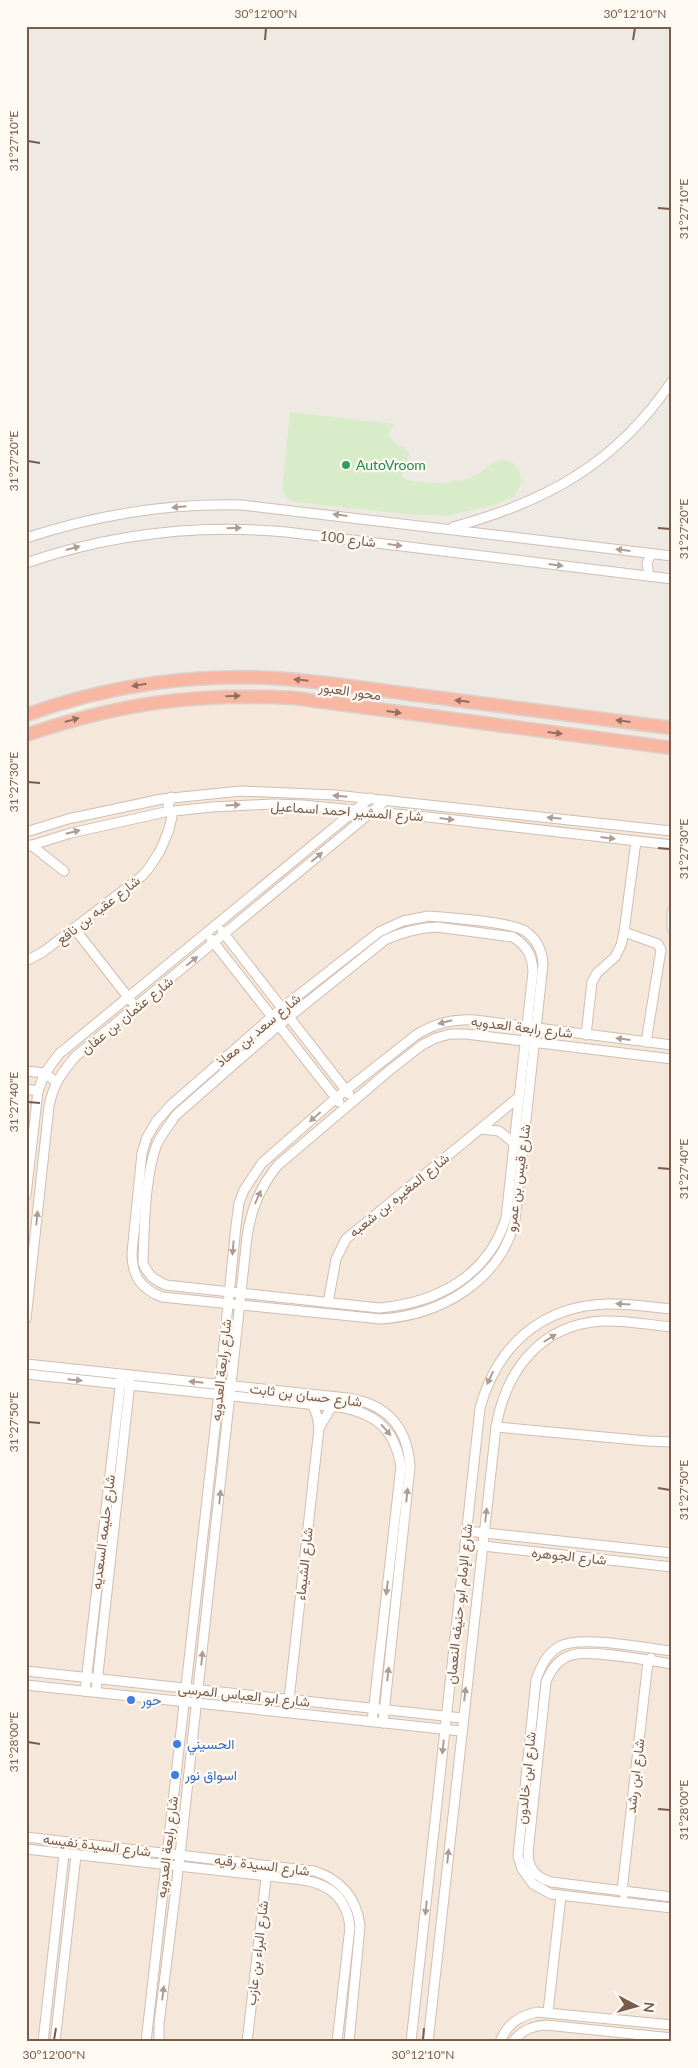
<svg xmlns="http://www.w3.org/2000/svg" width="698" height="2068" viewBox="0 0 698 2068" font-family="Lato,Vazirmatn,sans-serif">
  <rect width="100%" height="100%" fill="#fdf6ec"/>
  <!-- residential -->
  <path fill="#f5e8da" d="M214,686H259L672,739V2042H26V725L103,702L146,693Z"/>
  <!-- industrial -->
  <path fill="#efe9e4" d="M26,26H672V739L259,686H214L146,693L81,707L26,725Z"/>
  <!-- green -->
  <path fill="#d8ecc9" d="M290,412L394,424L388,435L398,446H402L410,454L407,458L410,461L402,475L404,479C422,484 442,484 461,480C466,479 471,478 476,475C487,468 503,451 516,466C520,472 521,477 521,484L514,497L494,505L447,516L416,515L294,502L286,497L282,489Z"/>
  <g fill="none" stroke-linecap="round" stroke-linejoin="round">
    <!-- minor casing -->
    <g stroke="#d1beb0" stroke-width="11">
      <g id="minor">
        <path d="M453,527C546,502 617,463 672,381"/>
        <path d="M26,538C96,515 169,503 242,505L672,556"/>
        <path d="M26,563C111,534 197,524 286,532L672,579"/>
        <path d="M649,576L647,563L651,554"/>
        <path d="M26,832L68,819L162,799L241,791L335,795L672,831"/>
        <path d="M31,845L64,871"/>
        <path d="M26,847L71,833L165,812L212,807L272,804L303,805L437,818L672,845"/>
        <path d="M672,912V928"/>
        <path d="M429,916C449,918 512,922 525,931C537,939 542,950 543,964L515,1220C500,1281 441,1315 381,1319L162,1297C141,1289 132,1276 132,1253L142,1153L147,1137L156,1122L170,1106L282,1008L379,932L403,921Z"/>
        <path d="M437,927L513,937C527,946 532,955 533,971L506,1218C488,1276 437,1303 379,1308L166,1285C154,1280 148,1275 143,1263C144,1229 145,1175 157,1144C162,1134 169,1125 176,1115L279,1025L385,940C402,932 417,928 437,927Z"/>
        <path d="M74,928L131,1001"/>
        <path d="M222,931L349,1094"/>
        <path d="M624,932L658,944L661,950L646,1042"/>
        <path d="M211,939L339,1102"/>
        <path d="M26,961L43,952L142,876L149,868L160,851L168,832L172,817L168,806L171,797"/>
        <path d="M586,1035L592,982L597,973L615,957L621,945L624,932L636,841"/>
        <path d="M26,1071L45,1073L56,1082"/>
        <path d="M26,1089L38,1091"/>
        <path d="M480,1129L499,1131L514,1143"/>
        <path d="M26,1195L38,1091L45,1073L59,1054L370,798"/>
        <path d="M328,1303L336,1259L346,1239L519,1097"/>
        <path d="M26,1319L49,1106C53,1085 62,1072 76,1056L386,800"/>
        <path d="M26,1364L347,1398C387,1404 407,1426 410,1466L383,1723"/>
        <path d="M26,1374L345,1408C379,1415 395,1432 401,1466L372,1722"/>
        <path d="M496,1427L647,1441L672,1442"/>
        <path d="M319,1428L334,1403"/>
        <path d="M467,1531L672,1553"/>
        <path d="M465,1544L672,1567"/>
        <path d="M672,1651C646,1648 581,1635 560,1646C547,1653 541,1666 536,1680L518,1856L522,1869L533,1884L551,1894L672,1908"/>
        <path d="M672,1664C651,1661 589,1649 572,1655C558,1659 551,1669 546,1682L528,1853C528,1868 537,1878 551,1882L672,1897"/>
        <path d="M26,1671L462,1718"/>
        <path d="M26,1685L461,1731"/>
        <path d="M85,1691L121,1379"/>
        <path d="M96,1692L130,1382"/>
        <path d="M289,1700L319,1428L317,1416L311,1400"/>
        <path d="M26,1837L314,1871C341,1879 357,1899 360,1926L349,2042"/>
        <path d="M26,1849L303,1880C331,1884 347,1899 350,1927L337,2042"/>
        <path d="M624,1894L622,1891L648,1661L651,1658"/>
        <path d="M548,2012L561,1896"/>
        <path d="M43,2042L64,1854"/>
        <path d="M55,2042L76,1855"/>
        <path d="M146,2042L220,1384L236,1226L239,1203L244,1190L262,1163L336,1098L416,1035C435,1023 452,1019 475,1020L672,1045"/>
        <path d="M159,2042V2024L180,1855L247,1237C251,1209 260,1187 278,1165L390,1070L422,1045L436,1038L450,1034H466L672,1059"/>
        <path d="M247,2042L267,1870"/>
        <path d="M411,2042L480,1408C497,1346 541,1306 607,1304C628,1303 650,1307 672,1309"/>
        <path d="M428,2042L496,1427C506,1370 541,1324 603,1321C626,1320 649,1325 672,1327"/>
        <path d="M500,2042C507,2024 519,2016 537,2012L672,2025"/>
        <path d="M513,2042C521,2030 532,2026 546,2025L672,2038"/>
      </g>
    </g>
    <!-- highway casing -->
    <g stroke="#dad1cd" stroke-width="15">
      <g id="highway">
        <path d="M26,715C108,685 199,672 286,679C335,683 384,691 432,697C512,707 592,717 672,728"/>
        <path d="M26,735C121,703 194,693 294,698L672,748"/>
      </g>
    </g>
    <!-- minor -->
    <use href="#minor" stroke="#fff" stroke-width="9"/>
    <!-- highway -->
    <use href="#highway" stroke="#f7b7a3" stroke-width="12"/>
  </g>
  <!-- one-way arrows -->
  <defs><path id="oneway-solid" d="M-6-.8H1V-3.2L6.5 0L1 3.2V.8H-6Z" transform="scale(1.25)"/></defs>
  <g fill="#af9d94">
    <use href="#oneway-solid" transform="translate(179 507) rotate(175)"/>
    <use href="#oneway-solid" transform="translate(340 515) rotate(-173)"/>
    <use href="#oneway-solid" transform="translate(234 528) rotate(-2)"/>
    <use href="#oneway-solid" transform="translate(395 545) rotate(7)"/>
    <use href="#oneway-solid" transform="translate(73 548) rotate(-15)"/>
    <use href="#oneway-solid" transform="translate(623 550) rotate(-173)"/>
    <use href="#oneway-solid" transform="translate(556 565) rotate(7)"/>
    <use href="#oneway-solid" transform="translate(340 796) rotate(-175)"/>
    <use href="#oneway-solid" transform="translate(233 805) rotate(-3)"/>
    <use href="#oneway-solid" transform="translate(554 818) rotate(-174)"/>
    <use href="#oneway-solid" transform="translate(447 819) rotate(7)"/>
    <use href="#oneway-solid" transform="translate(73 832) rotate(-14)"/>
    <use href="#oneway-solid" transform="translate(608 838) rotate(7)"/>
    <use href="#oneway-solid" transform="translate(317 857) rotate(-40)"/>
    <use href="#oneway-solid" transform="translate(192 961) rotate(-39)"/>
    <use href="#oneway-solid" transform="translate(445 1022) rotate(166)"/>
    <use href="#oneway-solid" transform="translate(623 1039) rotate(-173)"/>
    <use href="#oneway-solid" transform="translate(315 1117) rotate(139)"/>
    <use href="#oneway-solid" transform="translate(258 1197) rotate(-66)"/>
    <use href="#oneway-solid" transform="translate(37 1218) rotate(-84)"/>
    <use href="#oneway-solid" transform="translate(233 1248) rotate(95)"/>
    <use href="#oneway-solid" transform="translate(623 1304) rotate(-176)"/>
    <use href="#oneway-solid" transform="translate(550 1338) rotate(-32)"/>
    <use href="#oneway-solid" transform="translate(490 1378) rotate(115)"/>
    <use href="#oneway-solid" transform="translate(75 1380) rotate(6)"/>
    <use href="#oneway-solid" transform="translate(196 1382) rotate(-174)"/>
    <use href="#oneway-solid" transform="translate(386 1430) rotate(49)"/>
    <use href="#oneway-solid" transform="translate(407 1495) rotate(-84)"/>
    <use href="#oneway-solid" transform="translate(220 1497) rotate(-84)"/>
    <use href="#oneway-solid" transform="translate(486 1515) rotate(-84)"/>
    <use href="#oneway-solid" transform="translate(387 1588) rotate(97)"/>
    <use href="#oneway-solid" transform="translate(202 1658) rotate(-84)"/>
    <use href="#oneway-solid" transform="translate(388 1674) rotate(-84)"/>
    <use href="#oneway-solid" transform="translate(465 1694) rotate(-83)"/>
    <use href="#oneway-solid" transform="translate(443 1747) rotate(96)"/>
    <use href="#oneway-solid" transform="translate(448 1856) rotate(-84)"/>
    <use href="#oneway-solid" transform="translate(426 1908) rotate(96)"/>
    <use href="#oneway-solid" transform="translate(163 1993) rotate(-83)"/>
  </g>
  <g fill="#936e5e">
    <use href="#oneway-solid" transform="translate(301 680) rotate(-174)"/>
    <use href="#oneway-solid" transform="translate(139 685) rotate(171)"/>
    <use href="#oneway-solid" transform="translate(233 696) rotate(-1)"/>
    <use href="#oneway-solid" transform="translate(462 701) rotate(-173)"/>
    <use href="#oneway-solid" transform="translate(394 712) rotate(8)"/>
    <use href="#oneway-solid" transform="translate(72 720) rotate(-16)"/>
    <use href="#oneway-solid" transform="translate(623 721) rotate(-173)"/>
    <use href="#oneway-solid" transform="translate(555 733) rotate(7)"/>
  </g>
  <!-- ticks -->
  <path fill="none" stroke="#7a5c4d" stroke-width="2" d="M265,40L266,28M633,40L635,28M28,141L40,143M658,208L670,209M28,461L40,463M658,528L670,529M28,782L40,783M658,848L670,849M28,1102L40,1103M658,1168L670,1169M28,1422L40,1423M658,1488L670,1490M28,1742L40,1744M658,1809L670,1810M54,2040L56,2028M423,2040L424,2028"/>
  <!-- markers -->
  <circle fill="#2e9e5b" stroke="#fffaf3" stroke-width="2" cx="346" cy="465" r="5"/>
  <g fill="#3f7fe0" stroke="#fffaf3" stroke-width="2">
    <circle cx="131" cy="1700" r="5"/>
    <circle cx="177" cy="1744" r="5"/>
    <circle cx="175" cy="1775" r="5"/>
  </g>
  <g text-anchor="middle" stroke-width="4.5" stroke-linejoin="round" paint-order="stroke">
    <!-- leisure labels -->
    <g font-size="14" fill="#27864d" stroke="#fffaf3" text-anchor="start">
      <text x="356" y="470">AutoVroom</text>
    </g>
    <!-- street labels -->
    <g font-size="14" fill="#7a5c4d" stroke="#fffaf3">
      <text transform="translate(348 539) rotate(7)" y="5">شارع 100</text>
      <text transform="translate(350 691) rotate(8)" y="5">محور العبور</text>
      <text transform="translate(347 811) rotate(4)" y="5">شارع المشير احمد اسماعيل</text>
      <text transform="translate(98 910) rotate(-38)" y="5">شارع عقبه بن نافع</text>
      <text transform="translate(127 1015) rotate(-39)" y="5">شارع عثمان بن عفان</text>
      <text transform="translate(522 1027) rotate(7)" y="5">شارع رابعة العدويه</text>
      <text transform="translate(258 1030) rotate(-40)" y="5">شارع سعد بن معاذ</text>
      <text transform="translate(518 1178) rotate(-82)" y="5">شارع قيس بن عمرو</text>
      <text transform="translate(399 1195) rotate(-39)" y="5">شارع المغيره بن شعبه</text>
      <text transform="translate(221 1370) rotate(-84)" y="5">شارع رابعة العدويه</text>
      <text transform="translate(306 1395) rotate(7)" y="5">شارع حسان بن ثابت</text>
      <text transform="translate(103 1532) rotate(-83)" y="5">شارع حليمه السعديه</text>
      <text transform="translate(569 1556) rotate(6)" y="5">شارع الجوهره</text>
      <text transform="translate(304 1564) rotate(-84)" y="5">شارع الشيماء</text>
      <text transform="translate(459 1604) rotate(-84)" y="5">شارع الإمام ابو حنيفه النعمان</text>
      <text transform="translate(244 1695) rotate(6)" y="5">شارع ابو العباس المرسى</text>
      <text transform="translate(635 1776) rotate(-83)" y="5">شارع ابن رشد</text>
      <text transform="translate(526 1778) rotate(-84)" y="5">شارع ابن خالدون</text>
      <text transform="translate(97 1845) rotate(7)" y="5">شارع السيدة نفيسه</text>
      <text transform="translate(167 1847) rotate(-83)" y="5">شارع رابعة العدويه</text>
      <text transform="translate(262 1865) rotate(7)" y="5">شارع السيدة رقيه</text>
      <text transform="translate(257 1953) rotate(-83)" y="5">شارع البراء بن عازب</text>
    </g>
    <!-- shop labels -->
    <g font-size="14" fill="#366cbe" stroke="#fffaf3" text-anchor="start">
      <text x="141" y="1705">حور</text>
      <text x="187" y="1749">الحسيني</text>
      <text x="185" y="1780">اسواق نور</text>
    </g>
  </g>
  <!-- border -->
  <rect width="698" height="2068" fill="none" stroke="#fffaf3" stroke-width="55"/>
  <!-- north arrow -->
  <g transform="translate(636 2006) rotate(96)" stroke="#fffaf3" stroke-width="4" paint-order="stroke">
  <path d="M0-4L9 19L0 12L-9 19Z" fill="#7a5c4d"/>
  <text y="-8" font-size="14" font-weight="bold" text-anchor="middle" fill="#7a5c4d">N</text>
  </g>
  <rect x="28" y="28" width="642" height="2012" fill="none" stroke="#7a5c4d" stroke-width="2"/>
  <g font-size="12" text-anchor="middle" fill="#7a5c4d">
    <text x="266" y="18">30°12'00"N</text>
    <text x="635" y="18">30°12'10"N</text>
    <text transform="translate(14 141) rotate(-90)" y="4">31°27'10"E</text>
    <text transform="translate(684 209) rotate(-90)" y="4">31°27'10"E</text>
    <text transform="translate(14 461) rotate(-90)" y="4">31°27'20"E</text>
    <text transform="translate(684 529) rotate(-90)" y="4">31°27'20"E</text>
    <text transform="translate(14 782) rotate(-90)" y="4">31°27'30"E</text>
    <text transform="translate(684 849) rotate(-90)" y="4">31°27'30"E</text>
    <text transform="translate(14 1102) rotate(-90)" y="4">31°27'40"E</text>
    <text transform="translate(684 1169) rotate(-90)" y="4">31°27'40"E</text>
    <text transform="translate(14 1422) rotate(-90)" y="4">31°27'50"E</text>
    <text transform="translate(684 1490) rotate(-90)" y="4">31°27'50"E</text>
    <text transform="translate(14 1742) rotate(-90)" y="4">31°28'00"E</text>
    <text transform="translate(684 1810) rotate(-90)" y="4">31°28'00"E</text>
    <text x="54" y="2059">30°12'00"N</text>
    <text x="423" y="2059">30°12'10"N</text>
  </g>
</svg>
